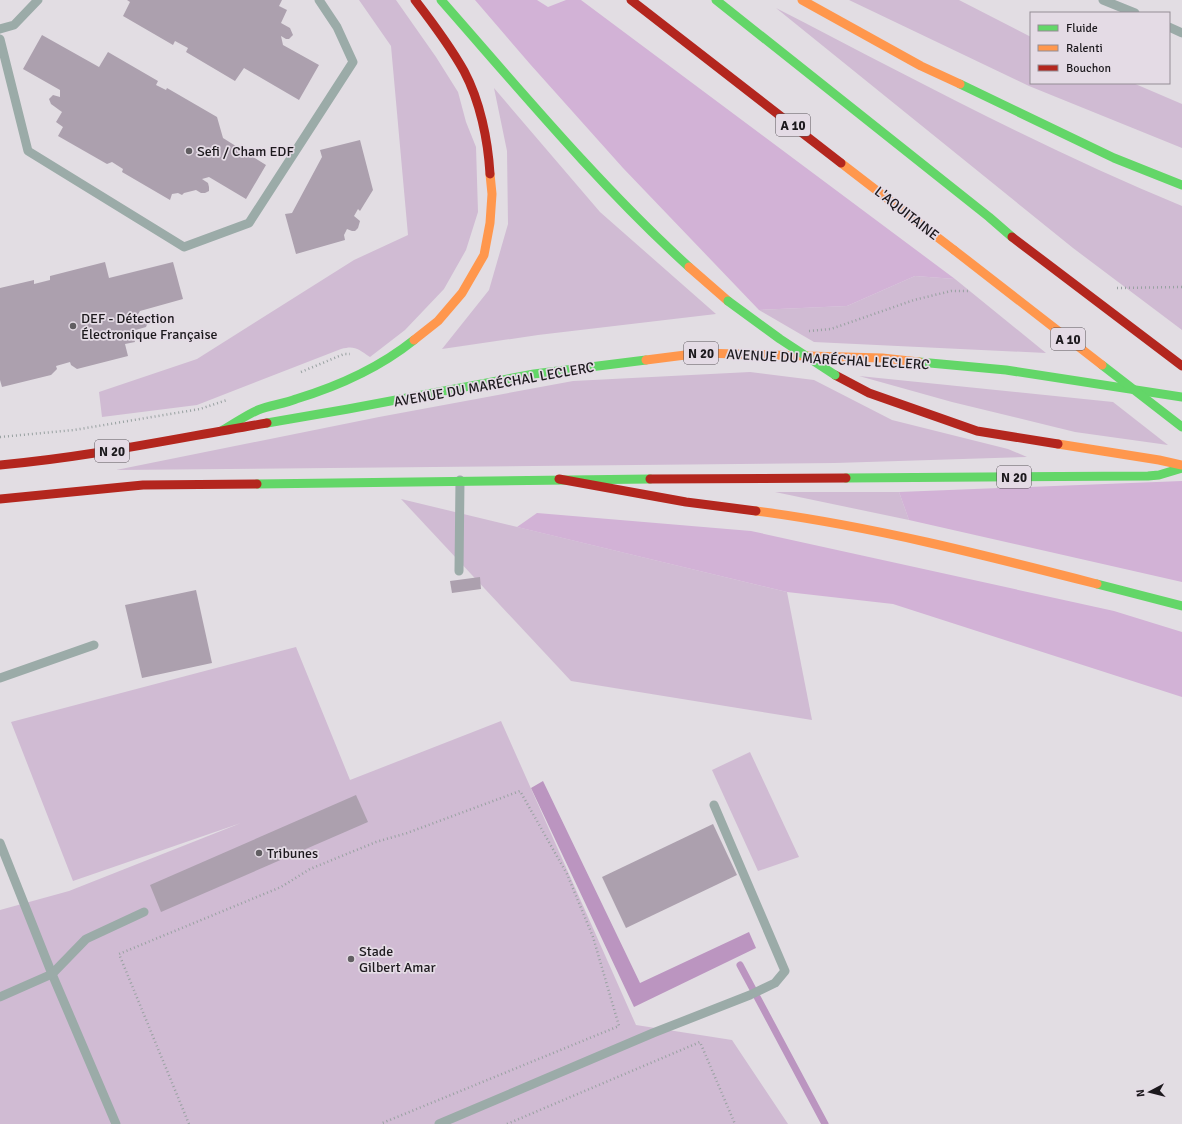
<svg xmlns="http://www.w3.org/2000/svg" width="1182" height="1124" viewBox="0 0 1182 1124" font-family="Signika,sans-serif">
  <rect width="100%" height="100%" fill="#e2dde3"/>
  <!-- green -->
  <g fill="#d0bbd3">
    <path d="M359,0H396L436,57L458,92L466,122L476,147L478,212L466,250L444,289L405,330L370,357C358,349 355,345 341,349L197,405L102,417L99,392L197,359L354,260L408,235L391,46Z"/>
    <path d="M849,0H959L1031,37V83H1133L1182,104V148L1029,86Z"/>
    <path d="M776,8C910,77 1043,149 1182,206V330L1073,248Z"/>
    <path d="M494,88L600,212L716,314L538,335L442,349L489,290L508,224L507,151Z"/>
    <path d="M915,276L955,279L1046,353L814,342L759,310L847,306Z"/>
    <path d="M750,372L814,380L892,420L1008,449L1027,457L835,463L116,470L379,417L573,381Z"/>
    <path d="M859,376L1113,402L1168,445L1075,432L952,402Z"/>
    <path d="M775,492H899L909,520Z"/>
    <path d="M401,499L787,592L812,720L571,681Z"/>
    <path d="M296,647L350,780L501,721L636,1025L732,1040L788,1124H0V910L69,891L241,823L73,881L11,722Z"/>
    <path d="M750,752L799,857L758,871L712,770Z"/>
  </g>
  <!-- forest -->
  <g fill="#d2b2d6">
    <path d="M475,0H537L548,7L566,0H581L955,279L915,276L847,306L759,310L623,168L530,64Z"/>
    <path d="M1182,481V582L909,520L899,492Z"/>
    <path d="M537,513L751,531L1114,611L1182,632V697L893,604L787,592L517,527Z"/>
  </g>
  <!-- water -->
  <path fill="#bb95c0" d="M543,781L640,983L749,932L756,948L634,1007L531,788Z"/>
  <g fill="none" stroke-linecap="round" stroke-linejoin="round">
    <!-- stream -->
    <path stroke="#bb95c0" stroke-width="7" d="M740,965L825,1124"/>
  </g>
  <!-- building -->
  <g fill="#aca0ae">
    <path d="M127,0H282L279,6L287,10L281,23L290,28L293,35L289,39H286L281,36L283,45L319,65L299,100L244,68L235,81L186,52L188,48L175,41L173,45L123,16L130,2Z"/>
    <path d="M42,35L99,67L108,52L158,81L156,85L166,90L167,88L217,117L223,138L266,165L246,199L209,177L202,179L208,183L209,187V191L205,193H201L196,190L184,193L182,195L178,193L172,194L170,200L122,172L123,169L112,162L107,164L58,136L63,127L56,122L62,112L51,104L49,99L53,95L60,97V90L23,69Z"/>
    <path d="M360,140L373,190L360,211L358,209L354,216L360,221L358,228L355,231H352L347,229L344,235L345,240L296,254L285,214L292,213L322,157L320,150Z"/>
    <path d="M105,262L109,278L173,262L183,299L140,311L137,316L146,317L148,322L146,327L132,331L135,342L125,344L128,356L77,369L71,365L70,362L56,366L57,369L51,375L2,387L0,380V288L34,280V284L50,280V276Z"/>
    <path d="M480,577L481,589L452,593L450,581Z"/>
    <path d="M196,590L212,663L142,678L125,605Z"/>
    <path d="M356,795L368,822L161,912L150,885Z"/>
    <path d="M713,824L737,875L626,928L602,877Z"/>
  </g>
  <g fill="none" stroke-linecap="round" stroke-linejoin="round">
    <!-- path -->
    <g stroke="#98a1a1" stroke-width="2.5" stroke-dasharray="1 3" stroke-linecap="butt">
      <path d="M1117,288L1182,287"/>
      <path d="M809,331L831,329L914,300L951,291H970"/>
      <path d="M301,372L344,354H350"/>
      <path d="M0,437L74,430L200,409L227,400"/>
      <path d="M189,1124L119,954L281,887L310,869L376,842L407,833L520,791L567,874L593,937L619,1026L380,1124"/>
      <path d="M507,1124L700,1042L735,1124"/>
    </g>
    <!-- lane -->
    <g stroke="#9baba8" stroke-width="9">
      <path d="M1103,0L1135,13"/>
      <path d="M1169,27L1182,33"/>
      <path d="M0,29L14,25L38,0"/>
      <path d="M0,39L28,151L184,247L249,223L353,62L337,27L319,0"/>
      <path d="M459,571L460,480"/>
      <path d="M0,678L94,645"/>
      <path d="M0,843L52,974L116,1124"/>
      <path d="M0,997L52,974L86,939L144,912"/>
      <path d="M439,1124L653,1033L750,995L775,983L785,971L714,805"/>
    </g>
    <!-- fast -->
    <g stroke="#63d668" stroke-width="9">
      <path d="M441,0C521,91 599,185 689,267"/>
      <path d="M716,0L989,217L1012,237"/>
      <path d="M960,84L1114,158L1182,185"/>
      <path d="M919,362L1006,370L1182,397"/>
      <path d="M267,423L348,409L534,374L646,360"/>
      <path d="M223,430C234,424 246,415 258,410C270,405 284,404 296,399C339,386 379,368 414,340"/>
      <path d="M846,478L1148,476L1159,475L1182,468"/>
      <path d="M257,484L650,479"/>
      <path d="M1097,584L1182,606"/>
    </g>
    <!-- slow -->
    <g stroke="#ff974d" stroke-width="9">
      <path d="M802,0L921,66L960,84"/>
      <path d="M841,163L954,250"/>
      <path d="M689,267L728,301"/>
      <path d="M414,340L438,321L462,293L484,255L490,223L492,194L490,174"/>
      <path d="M646,360L701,353L882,358L919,362"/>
      <path d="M1058,444L1159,460L1182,465"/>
      <path d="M756,511C871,526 984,555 1097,584"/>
    </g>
    <!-- jam -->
    <g stroke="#b3261e" stroke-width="9">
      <path d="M415,0C432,22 450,46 464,71C480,101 488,140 490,174"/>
      <path d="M631,0L841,163"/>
      <path d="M835,375L869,393L977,431L1058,444"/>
      <path d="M0,465C90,457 178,438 267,423"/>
      <path d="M559,479L686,502L756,511"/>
      <path d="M650,479L846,478"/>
      <path d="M0,499L143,485L257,484"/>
    </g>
    <!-- fast-bridge -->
    <g stroke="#63d668" stroke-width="9">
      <path d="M728,301L780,339L835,375"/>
      <path d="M1102,365L1182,427"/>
    </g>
    <!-- slow-bridge -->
    <path stroke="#ff974d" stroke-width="9" d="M954,250L1102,365"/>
    <!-- jam-bridge -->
    <path stroke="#b3261e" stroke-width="9" d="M1012,237L1182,366"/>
  </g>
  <!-- markers -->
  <g fill="#615e62" stroke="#e4dbe5" stroke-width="1.5">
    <circle cx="189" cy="151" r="4"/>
    <circle cx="73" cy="326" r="4"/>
    <circle cx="259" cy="853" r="4"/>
    <circle cx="351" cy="959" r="4"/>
  </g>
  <g text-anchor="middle" stroke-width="3.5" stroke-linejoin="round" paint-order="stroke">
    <!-- shield labels -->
    <g fill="#e4dbe5" stroke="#585359" stroke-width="1">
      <rect x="776" y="114" width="34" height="22" rx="3"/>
      <rect x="1051" y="328" width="34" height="22" rx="3"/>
      <rect x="684" y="342" width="34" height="22" rx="3"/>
      <rect x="95" y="440" width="34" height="22" rx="3"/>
      <rect x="997" y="466" width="34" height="22" rx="3"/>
    </g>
    <g font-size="13" font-weight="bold" fill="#1c191d">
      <text x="793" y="130">A 10</text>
      <text x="1068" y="344">A 10</text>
      <text x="701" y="358">N 20</text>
      <text x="112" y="456">N 20</text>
      <text x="1014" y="482">N 20</text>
    </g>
    <!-- poi labels -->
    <g font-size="14" fill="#1c191d" stroke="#e4dbe5" text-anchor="start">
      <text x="197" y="156">Sefi / Cham EDF</text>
      <text x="81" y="323">DEF - Détection<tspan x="81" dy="16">Électronique Française</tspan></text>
      <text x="267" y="858">Tribunes</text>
      <text x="359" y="956">Stade<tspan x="359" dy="16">Gilbert Amar</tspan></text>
    </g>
    <!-- street labels -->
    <g font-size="14" fill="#1c191d" stroke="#e4dbe5">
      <text transform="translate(907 213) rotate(38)" y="5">L'AQUITAINE</text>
      <text transform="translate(828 359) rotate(3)" y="5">AVENUE DU MARÉCHAL LECLERC</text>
      <text transform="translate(494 384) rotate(-10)" y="5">AVENUE DU MARÉCHAL LECLERC</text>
    </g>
  </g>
  <!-- legend -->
  <rect x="1030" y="12" width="140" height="72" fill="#e4dbe5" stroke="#948d95"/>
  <rect x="1038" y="25" width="20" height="6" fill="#63d668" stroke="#948d95"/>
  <text x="1066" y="32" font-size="12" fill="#1c191d">Fluide</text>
  <rect x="1038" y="45" width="20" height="6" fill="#ff974d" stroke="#948d95"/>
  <text x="1066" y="52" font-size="12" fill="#1c191d">Ralenti</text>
  <rect x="1038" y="65" width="20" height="6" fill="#b3261e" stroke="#948d95"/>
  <text x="1066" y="72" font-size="12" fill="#1c191d">Bouchon</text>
  <!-- north arrow -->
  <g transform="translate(1150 1092) rotate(263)" stroke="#e4dbe5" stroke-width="3" paint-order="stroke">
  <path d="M0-3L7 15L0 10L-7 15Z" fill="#1c191d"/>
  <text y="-6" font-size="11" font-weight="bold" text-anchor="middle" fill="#1c191d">N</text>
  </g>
</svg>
